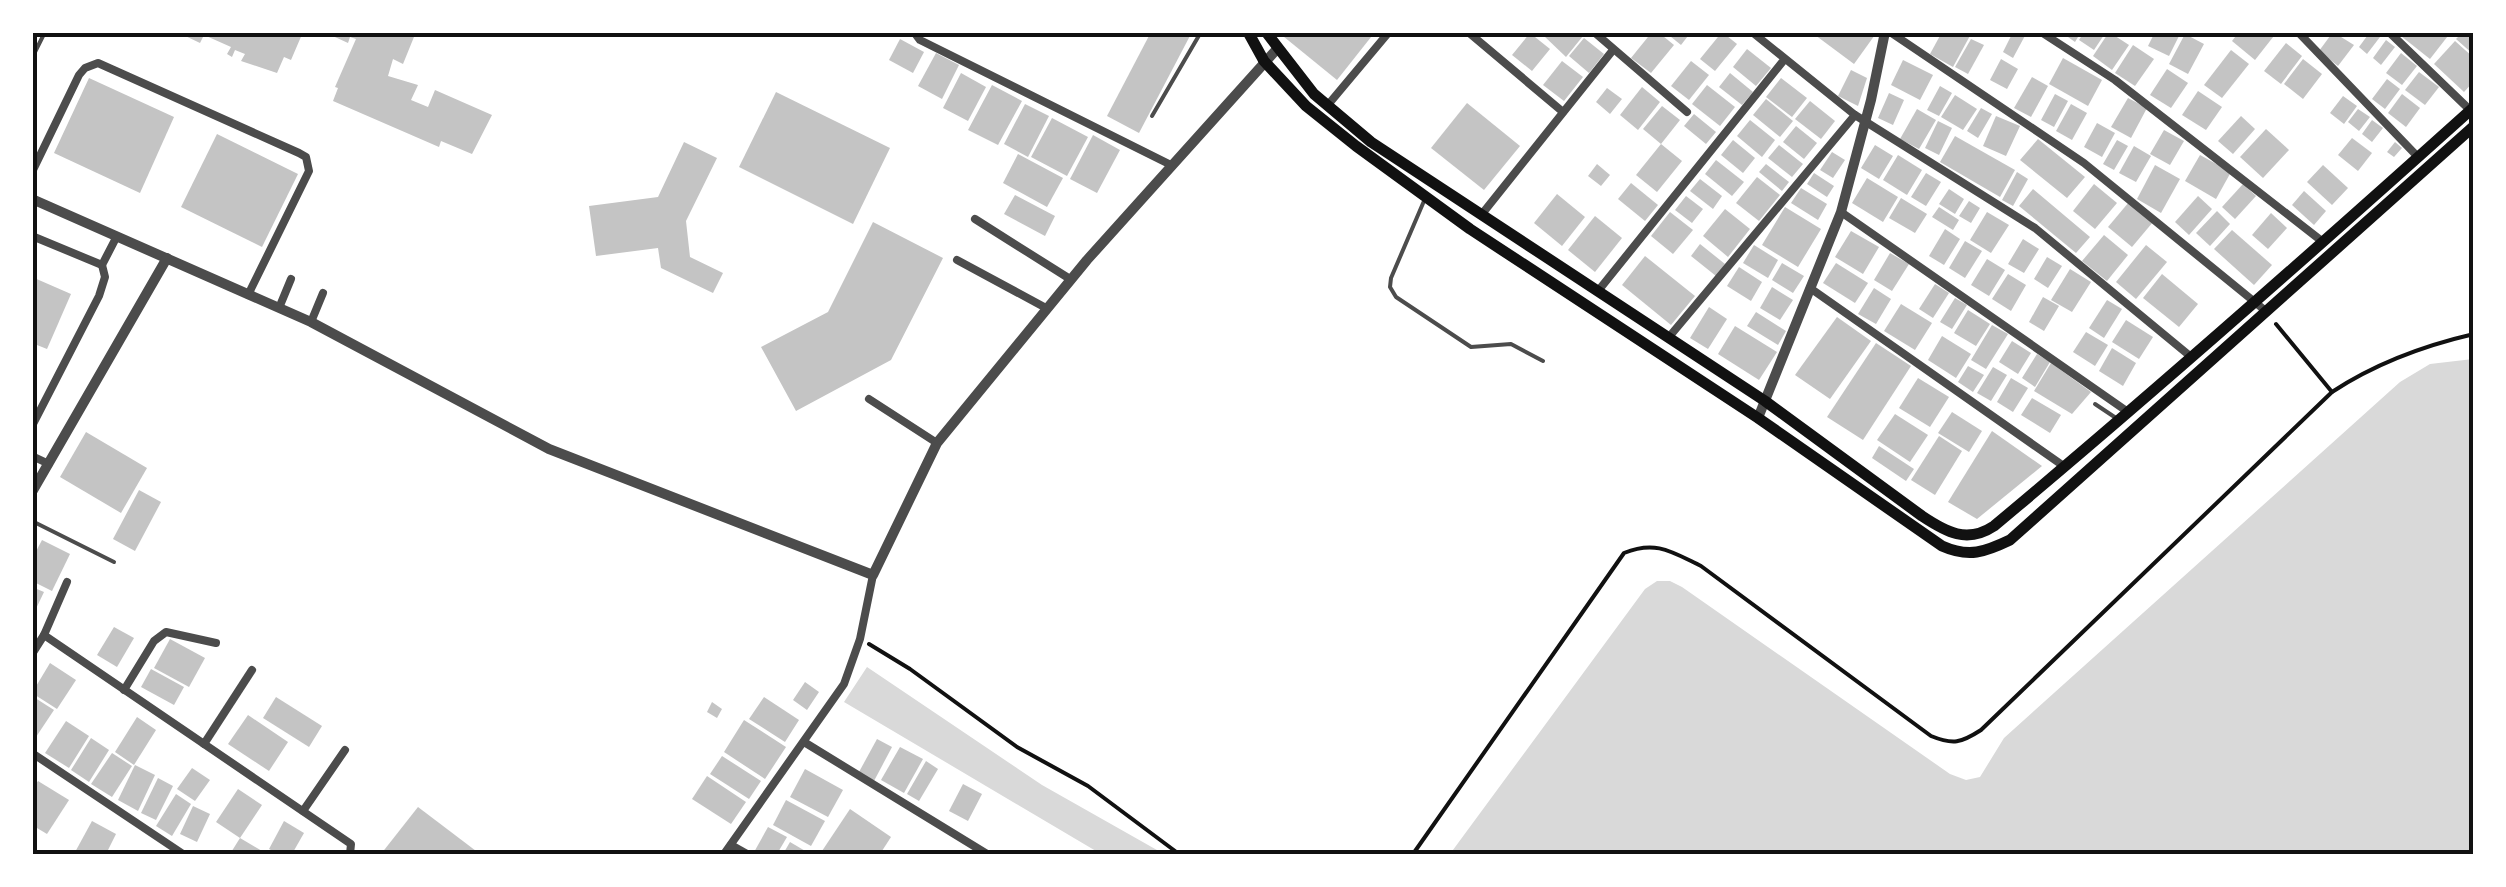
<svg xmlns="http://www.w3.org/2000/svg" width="2506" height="887" viewBox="0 0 2506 887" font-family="'Noto Sans',sans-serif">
  <rect width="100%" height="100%" fill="#fff"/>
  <!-- water -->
  <g fill="#d9d9d9">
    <path d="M2473,359V854H1450L1645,589L1657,581H1670L1682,587L1950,774L1966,780L1980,777L2004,738L2400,382L2430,364Z"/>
    <path d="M867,667L1042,785L1164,854H1101L844,702Z"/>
  </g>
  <!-- building -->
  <g fill="#c4c4c4">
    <path d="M177,32H303L291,60L284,57L277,73L241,61L245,54L235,50L232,57L227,54L231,47L204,35L200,43Z"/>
    <path d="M324,32H416L403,64L393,59L388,76L418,85L411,100L428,107L435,90L492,115L472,154L441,141L439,147L333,101L338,88L335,87L356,39L350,37L348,43Z"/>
    <path d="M1151,32H1192L1139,133L1107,116Z"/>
    <path d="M1278,32H1375L1337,80Z"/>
    <path d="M1545,32H1578L1583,36L1566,57L1543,35Z"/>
    <path d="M1652,32H1658L1674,45L1651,73L1631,58Z"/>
    <path d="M1665,32H1691L1681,45Z"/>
    <path d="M1722,32L1737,44L1715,71L1700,59Z"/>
    <path d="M1811,32H1877L1854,64Z"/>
    <path d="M1942,32H1972L1953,67L1930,54Z"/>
    <path d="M2013,32H2027L2013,58L2003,52Z"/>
    <path d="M2061,32H2081L2075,42Z"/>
    <path d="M2084,32H2106L2094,50L2079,40Z"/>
    <path d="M2109,32L2129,45L2112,70L2093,56Z"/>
    <path d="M2155,32H2181L2169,56L2148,46Z"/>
    <path d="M2239,32H2277L2255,60L2232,41Z"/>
    <path d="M2333,32L2354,45L2338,66L2319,51Z"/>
    <path d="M2370,32L2380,37L2367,54L2359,47Z"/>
    <path d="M2404,32H2451L2430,59L2401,36Z"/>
    <path d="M2463,32H2474V55L2456,39Z"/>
    <path d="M1530,33L1550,49L1532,71L1512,55Z"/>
    <path d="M2185,34L2204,44L2188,74L2169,64Z"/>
    <path d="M1584,38L1604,54L1589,73L1569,56Z"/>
    <path d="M900,39L924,52L913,73L889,60Z"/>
    <path d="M1971,39L1984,45L1968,74L1955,67Z"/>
    <path d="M2386,40L2395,47L2381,65L2373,58Z"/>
    <path d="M2455,41L2474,58V81L2464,92L2434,64Z"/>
    <path d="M2286,43L2302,56L2281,84L2264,71Z"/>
    <path d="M2133,45L2154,59L2135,86L2115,73Z"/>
    <path d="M1747,49L1771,68L1756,86L1733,67Z"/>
    <path d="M2231,50L2249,64L2222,98L2204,85Z"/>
    <path d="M936,53L959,65L942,99L918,86Z"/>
    <path d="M2401,53L2417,66L2402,85L2386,73Z"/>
    <path d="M2063,58L2102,80L2088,106L2049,84Z"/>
    <path d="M2001,59L2018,69L2007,89L1990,80Z"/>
    <path d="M2303,59L2322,74L2303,99L2284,84Z"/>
    <path d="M1903,60L1933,75L1920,100L1891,85Z"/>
    <path d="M1562,61L1583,77L1564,101L1543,85Z"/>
    <path d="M1691,61L1709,75L1689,100L1671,86Z"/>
    <path d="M2167,69L2188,83L2171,108L2150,95Z"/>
    <path d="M1851,70L1867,78L1858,106L1838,96Z"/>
    <path d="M2419,72L2439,87L2425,105L2405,90Z"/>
    <path d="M961,73L986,87L968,121L943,108Z"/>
    <path d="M1730,73L1753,92L1742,105L1719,87Z"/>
    <path d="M2032,77L2048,86L2031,117L2014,108Z"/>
    <path d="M89,78L174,117L140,193L54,153Z"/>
    <path d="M1781,78L1807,98L1792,117L1766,97Z"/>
    <path d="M2387,79L2400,89L2385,109L2372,99Z"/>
    <path d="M992,85L1022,101L998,145L968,130Z"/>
    <path d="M1707,85L1735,107L1720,126L1692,104Z"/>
    <path d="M1940,86L1952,93L1939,116L1927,110Z"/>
    <path d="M1642,87L1660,102L1638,130L1620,115Z"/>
    <path d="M1607,88L1622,99L1610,114L1596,102Z"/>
    <path d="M2198,91L2222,107L2206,130L2182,115Z"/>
    <path d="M776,92L890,148L853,224L739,167Z"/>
    <path d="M1889,93L1904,100L1893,125L1878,118Z"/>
    <path d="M2055,94L2068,101L2054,127L2041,120Z"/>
    <path d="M2402,94L2420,108L2406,127L2388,113Z"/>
    <path d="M1955,95L1977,109L1963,130L1941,117Z"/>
    <path d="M2343,96L2357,106L2344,124L2330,113Z"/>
    <path d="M2128,98L2147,108L2131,138L2111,127Z"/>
    <path d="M1766,99L1793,121L1780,137L1753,115Z"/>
    <path d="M1810,101L1835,121L1821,139L1795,119Z"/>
    <path d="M1467,103L1520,146L1484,190L1431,148Z"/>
    <path d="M1025,104L1049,116L1028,157L1004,144Z"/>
    <path d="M2071,104L2087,113L2072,140L2056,131Z"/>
    <path d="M1662,106L1680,120L1661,144L1643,129Z"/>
    <path d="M1981,108L1992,114L1978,138L1967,131Z"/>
    <path d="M1917,109L1936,120L1919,149L1900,139Z"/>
    <path d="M2358,109L2370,117L2359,131L2348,122Z"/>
    <path d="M1694,114L1716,132L1706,144L1684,126Z"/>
    <path d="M1996,116L2020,126L2006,156L1983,146Z"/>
    <path d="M2241,116L2255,129L2233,154L2218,141Z"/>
    <path d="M1052,118L1088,137L1067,176L1031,157Z"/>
    <path d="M1750,120L1775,140L1762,157L1737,136Z"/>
    <path d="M2372,120L2383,128L2372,142L2362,134Z"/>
    <path d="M1938,121L1952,128L1939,155L1925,148Z"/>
    <path d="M2097,123L2115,133L2102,157L2084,147Z"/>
    <path d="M1796,126L1817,143L1804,159L1783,142Z"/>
    <path d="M2266,129L2289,150L2263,178L2240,157Z"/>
    <path d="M2164,130L2184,141L2170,165L2150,154Z"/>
    <path d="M217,134L298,174L262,247L181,207Z"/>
    <path d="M1093,135L1120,150L1097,193L1070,179Z"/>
    <path d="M1955,136L2015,170L2000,197L1940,162Z"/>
    <path d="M2352,138L2372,153L2358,171L2338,155Z"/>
    <path d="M2038,139L2085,177L2067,198L2020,160Z"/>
    <path d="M1733,140L1755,158L1743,173L1721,155Z"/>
    <path d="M2117,140L2128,146L2114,170L2103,164Z"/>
    <path d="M684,142L717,158L686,221L690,257L723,273L713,293L661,268L658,248L596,256L589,206L658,197Z"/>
    <path d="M2395,142L2402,148L2394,157L2387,152Z"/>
    <path d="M1661,144L1682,161L1657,192L1636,175Z"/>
    <path d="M1779,145L1803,164L1792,177L1768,158Z"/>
    <path d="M1875,145L1893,156L1879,179L1861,168Z"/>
    <path d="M2134,146L2151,156L2136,182L2119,173Z"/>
    <path d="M1832,152L1845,160L1833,178L1820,170Z"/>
    <path d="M1018,154L1063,178L1047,207L1003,183Z"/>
    <path d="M1898,155L1922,170L1907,195L1883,180Z"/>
    <path d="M2200,155L2231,172L2216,199L2185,181Z"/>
    <path d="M1716,160L1744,182L1732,196L1705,174Z"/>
    <path d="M1597,164L1610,175L1601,186L1588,176Z"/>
    <path d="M1766,164L1789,182L1782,191L1759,172Z"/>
    <path d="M2155,165L2180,179L2161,213L2137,199Z"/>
    <path d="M2323,165L2348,188L2332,205L2307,182Z"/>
    <path d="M2017,172L2028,179L2013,206L2002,200Z"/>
    <path d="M1814,173L1834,186L1827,197L1807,184Z"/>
    <path d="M1926,173L1941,182L1926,206L1911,197Z"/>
    <path d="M1757,177L1780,195L1759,221L1736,203Z"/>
    <path d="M1867,178L1898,197L1883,222L1852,203Z"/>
    <path d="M1700,179L1722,196L1713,209L1690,191Z"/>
    <path d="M1631,183L1658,205L1645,221L1618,199Z"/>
    <path d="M2094,184L2117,203L2095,229L2073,211Z"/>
    <path d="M2243,184L2256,196L2235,219L2222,207Z"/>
    <path d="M1801,188L1827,204L1818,220L1791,203Z"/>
    <path d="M1949,189L1964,199L1955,214L1939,204Z"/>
    <path d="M2033,189L2090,237L2076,253L2019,206Z"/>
    <path d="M2304,191L2326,211L2314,225L2292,205Z"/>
    <path d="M1557,194L1585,217L1562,246L1534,223Z"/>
    <path d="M1015,195L1055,216L1045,236L1004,214Z"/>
    <path d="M1686,196L1703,209L1692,223L1675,210Z"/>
    <path d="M2198,196L2212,209L2189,235L2175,222Z"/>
    <path d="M1901,198L1927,214L1915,233L1889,218Z"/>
    <path d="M1969,201L1980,208L1971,223L1959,216Z"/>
    <path d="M2129,202L2153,222L2132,247L2108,227Z"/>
    <path d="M1785,207L1821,229L1798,267L1762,245Z"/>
    <path d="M1939,207L1959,220L1953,230L1932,217Z"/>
    <path d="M1725,209L1750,229L1728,257L1703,236Z"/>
    <path d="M2217,211L2230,224L2210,246L2196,233Z"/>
    <path d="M1670,212L1693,230L1673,254L1651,236Z"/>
    <path d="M1987,212L2009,225L1991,253L1970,240Z"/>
    <path d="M2271,213L2287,228L2268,249L2252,235Z"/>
    <path d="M1595,216L1622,238L1595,272L1568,250Z"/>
    <path d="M873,222L943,258L891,360L796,411L761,347L828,312Z"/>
    <path d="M1945,229L1960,239L1944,265L1929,256Z"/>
    <path d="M2232,230L2272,265L2254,285L2214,249Z"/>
    <path d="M1851,231L1879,247L1863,274L1835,257Z"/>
    <path d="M2104,235L2128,255L2107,281L2082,261Z"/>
    <path d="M2023,239L2039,249L2024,273L2008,264Z"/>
    <path d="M1965,241L1982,251L1965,278L1949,268Z"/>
    <path d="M1700,244L1725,264L1716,276L1691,256Z"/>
    <path d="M1754,245L1778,260L1768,278L1743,263Z"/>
    <path d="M2146,245L2167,262L2136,299L2116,282Z"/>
    <path d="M1890,253L1909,264L1892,291L1874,280Z"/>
    <path d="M1645,256L1695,296L1671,325L1622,285Z"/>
    <path d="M2047,257L2062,266L2048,288L2034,279Z"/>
    <path d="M1987,259L2005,270L1989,296L1971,285Z"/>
    <path d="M1782,263L1804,276L1793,293L1772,280Z"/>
    <path d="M1836,263L1868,283L1855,303L1823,283Z"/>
    <path d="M1739,267L1762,282L1751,301L1727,286Z"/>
    <path d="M2070,269L2091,282L2072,312L2051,300Z"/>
    <path d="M2008,274L2026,285L2011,311L1992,299Z"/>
    <path d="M2162,274L2198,304L2179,327L2143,298Z"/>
    <path d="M32,277L71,294L47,349L32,343Z"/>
    <path d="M1935,284L1949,293L1933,318L1919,309Z"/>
    <path d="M1772,287L1793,300L1780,320L1760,308Z"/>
    <path d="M1874,288L1891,299L1876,324L1858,314Z"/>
    <path d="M2043,297L2059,306L2044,331L2029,322Z"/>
    <path d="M1955,298L1967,305L1952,329L1940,322Z"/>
    <path d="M2107,300L2122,309L2104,338L2089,328Z"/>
    <path d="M1901,304L1932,323L1915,350L1884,331Z"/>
    <path d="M1709,307L1727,319L1708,349L1690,338Z"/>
    <path d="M1968,310L1990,324L1976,346L1954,333Z"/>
    <path d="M1756,312L1786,331L1778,345L1747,326Z"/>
    <path d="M1837,317L1871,341L1830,399L1795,375Z"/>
    <path d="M2126,320L2153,337L2139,359L2112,342Z"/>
    <path d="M1992,325L2008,334L1986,369L1971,360Z"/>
    <path d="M1735,326L1777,352L1759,380L1718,354Z"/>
    <path d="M2086,332L2108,345L2095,366L2073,352Z"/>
    <path d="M1942,336L1971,354L1956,378L1928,360Z"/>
    <path d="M2012,341L2031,353L2018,374L1999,362Z"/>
    <path d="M1876,343L1911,366L1863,440L1827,417Z"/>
    <path d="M2112,348L2136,363L2123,386L2099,371Z"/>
    <path d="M2037,354L2050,362L2035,387L2022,378Z"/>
    <path d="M2051,363L2091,392L2072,414L2034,391Z"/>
    <path d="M1968,366L1984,375L1973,392L1958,382Z"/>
    <path d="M1993,367L2007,375L1991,401L1977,393Z"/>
    <path d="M1918,378L1949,397L1930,427L1899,408Z"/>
    <path d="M2011,378L2028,388L2013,412L1997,402Z"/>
    <path d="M2032,398L2061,415L2050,433L2021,415Z"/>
    <path d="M1952,412L1982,431L1969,452L1938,433Z"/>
    <path d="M1895,414L1928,435L1910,462L1877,440Z"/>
    <path d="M1992,431L2042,466L1977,519L1948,502Z"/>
    <path d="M86,432L147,468L121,513L60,477Z"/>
    <path d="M1939,436L1962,451L1935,495L1911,480Z"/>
    <path d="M1879,446L1914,469L1906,481L1872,458Z"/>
    <path d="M139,490L161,502L135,551L113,539Z"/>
    <path d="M42,540L70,554L52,591L32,581V559Z"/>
    <path d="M32,587L44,592L32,617Z"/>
    <path d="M114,627L134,638L117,667L97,655Z"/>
    <path d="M170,639L205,658L189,687L154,668Z"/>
    <path d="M50,663L76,680L57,709L32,693Z"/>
    <path d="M151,669L184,687L174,705L141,687Z"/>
    <path d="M805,682L819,692L807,710L793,700Z"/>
    <path d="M32,696L54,710L32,743Z"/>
    <path d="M276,697L322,726L309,747L263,718Z"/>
    <path d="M764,697L799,720L785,742L749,719Z"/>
    <path d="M712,702L722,709L717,718L707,712Z"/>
    <path d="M248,715L288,742L269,771L228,744Z"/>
    <path d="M137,717L156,730L134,765L115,752Z"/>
    <path d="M744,720L786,747L765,779L724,752Z"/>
    <path d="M66,721L89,736L69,768L45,753Z"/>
    <path d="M91,738L109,750L89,782L71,770Z"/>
    <path d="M877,739L892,747L874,781L859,772Z"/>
    <path d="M900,747L923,759L904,793L881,780Z"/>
    <path d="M112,753L132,766L112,797L91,784Z"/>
    <path d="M722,756L761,781L749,799L710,774Z"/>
    <path d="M926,761L938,769L919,801L907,794Z"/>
    <path d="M135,765L155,775L138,811L118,800Z"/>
    <path d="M192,768L210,780L195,801L177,789Z"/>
    <path d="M805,769L843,790L828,817L790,797Z"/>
    <path d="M707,776L746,802L731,824L692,799Z"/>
    <path d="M158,778L173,786L156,820L141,813Z"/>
    <path d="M38,781L69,800L47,834L32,825V790Z"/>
    <path d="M963,784L982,794L968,821L949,811Z"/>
    <path d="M238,789L262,805L240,838L216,822Z"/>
    <path d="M176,794L191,804L172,836L156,826Z"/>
    <path d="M786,800L825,821L811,846L773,825Z"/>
    <path d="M193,806L210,814L197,842L180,834Z"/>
    <path d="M418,807L480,854H381Z"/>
    <path d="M850,809L891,837L880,854H820Z"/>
    <path d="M92,821L116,834L106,854H74Z"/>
    <path d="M284,821L304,833L292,854H279L269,849Z"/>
    <path d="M768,827L787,837L777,854H753Z"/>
    <path d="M240,838L267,854H230Z"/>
    <path d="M790,842L807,852L806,854H783Z"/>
  </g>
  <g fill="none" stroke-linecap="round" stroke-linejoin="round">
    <!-- path -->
    <g stroke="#111" stroke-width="4">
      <path d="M2276,324L2332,392"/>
      <path d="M869,644L910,669L1017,747L1088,786L1179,854"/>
      <path d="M1413,854L1624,553C1656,540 1672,552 1701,566L1931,736C1953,745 1961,743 1981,730L2332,392C2376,363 2422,346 2474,334"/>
    </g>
    <!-- service -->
    <g stroke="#4c4c4c" stroke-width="4">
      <path d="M32,58L45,32"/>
      <path d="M1152,116L1201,32"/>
      <path d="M1424,201L1391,278L1390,287L1396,297L1471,347L1511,344L1543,361"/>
      <path d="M2095,404L2116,418"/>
      <path d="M32,521L114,562"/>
    </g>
    <!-- minor -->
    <g stroke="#4c4c4c" stroke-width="8">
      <path d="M914,32L920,40L1171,165"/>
      <path d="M1468,32L1563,112"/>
      <path d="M1594,32L1687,112"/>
      <path d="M1752,32L1855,115"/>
      <path d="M1890,32L2084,163L2267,312"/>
      <path d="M2041,32L2115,80L2323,242"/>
      <path d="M2298,32L2417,156"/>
      <path d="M2389,32L2470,110"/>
      <path d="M1327,106L1389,32"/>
      <path d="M32,172L79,75L85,68L98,63L299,153L306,157L309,171L248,295"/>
      <path d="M1841,212L2128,412"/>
      <path d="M1482,214L1613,50"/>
      <path d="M975,219L1070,279"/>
      <path d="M32,236L102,265L105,277L99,296L32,426"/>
      <path d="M957,260L1046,308"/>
      <path d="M102,265L117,236"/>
      <path d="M1810,288L2065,467"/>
      <path d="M1598,291L1784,60"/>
      <path d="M279,308L291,279"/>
      <path d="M311,322L323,293"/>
      <path d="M1669,337L1855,115L2035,228L2190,356"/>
      <path d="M869,399L937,443"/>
      <path d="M32,456L49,464"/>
      <path d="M44,635L67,582"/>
      <path d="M32,654L44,635L351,844L350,854"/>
      <path d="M124,690L154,641L166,632L216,643"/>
      <path d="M804,742L987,854"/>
      <path d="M204,744L252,670"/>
      <path d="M32,753L183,854"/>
      <path d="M303,811L345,750"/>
      <path d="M731,845L747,854"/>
      <path d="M724,854L844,684L860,639L873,575"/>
    </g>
    <!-- tertiary -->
    <g stroke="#4c4c4c" stroke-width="10">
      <path d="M32,199L311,322L549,449L873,575L937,443L1087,260L1277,49"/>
      <path d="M1758,418L1841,212L1871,100L1885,32"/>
      <path d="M32,492L167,258"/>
    </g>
    <!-- secondary -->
    <g stroke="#111" stroke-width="11">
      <path d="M1248,32L1264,61L1306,106L1356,146L1470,229L1758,418L1942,546C1969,558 1985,552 2010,540L2474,126"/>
      <path d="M1266,32L1314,94L1371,142L1765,401L1922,516C1946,532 1967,544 1994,526C2157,390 2316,249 2474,107"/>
    </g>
  </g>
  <!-- border -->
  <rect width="2506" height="887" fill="none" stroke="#ffffff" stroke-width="70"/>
  <rect x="35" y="35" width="2436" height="817" fill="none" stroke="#111" stroke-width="4"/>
</svg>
